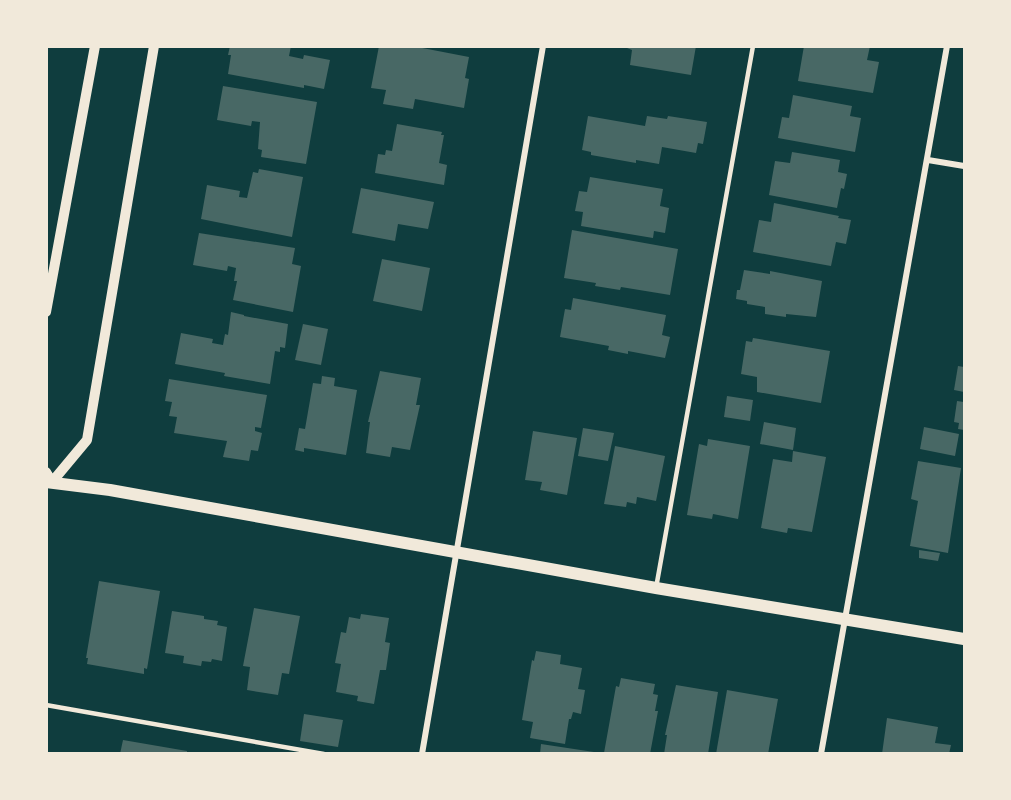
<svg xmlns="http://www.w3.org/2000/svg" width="1011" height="800" viewBox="0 0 1011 800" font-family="'PT Sans',sans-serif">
  <rect width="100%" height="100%" fill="#0f3d3e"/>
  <!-- building -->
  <g fill="#486865">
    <path d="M230,46H291L289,56L303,59L304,55L330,60L324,89L304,85V88L228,74L231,55H228Z"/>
    <path d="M379,46H412L469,57L465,78L469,79L464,108L415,99L413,109L383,104L386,90L371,88Z"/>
    <path d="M622,46H696L691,75L630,65L632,50Z"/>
    <path d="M804,46H870L867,60L879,62L873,93L798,81Z"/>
    <path d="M223,86L317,102L306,164L261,157L262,150L258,149L260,122L252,121L251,126L217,120Z"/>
    <path d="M793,95L852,106L850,116L861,118L855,152L778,138L782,117L789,118Z"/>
    <path d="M588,116L645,126L647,116L667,119L668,116L707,122L703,144L698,143L696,153L662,147L659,164L636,160V163L591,155V152L582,150Z"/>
    <path d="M397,124L442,132L441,135H444L439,163L447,165L444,185L375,173L378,154L385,155L386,150L392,151Z"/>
    <path d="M792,152L840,160L838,172L847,174L844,189L841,188L837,208L769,195L775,161L790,163Z"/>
    <path d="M259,169L303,177L292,237L201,219L207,185L240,191L239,197L247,198L253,172L258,173Z"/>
    <path d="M590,177L663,189L660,206L669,208L665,233L654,231L653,238L581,226L583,212L575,211L579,191L587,192Z"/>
    <path d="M361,188L434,202L428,229L398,224L395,241L352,233Z"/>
    <path d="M774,203L839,216L838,218L851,220L846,244L836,242L831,266L753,252L759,220L771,222Z"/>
    <path d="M572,230L678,249L670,295L621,287L620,290L595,286L596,283L564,278Z"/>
    <path d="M199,233L295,248L292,264L301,266L293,312L233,300L237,281H234L236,268L228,266L227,271L193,265Z"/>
    <path d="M382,259L430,268L422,311L373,301Z"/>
    <path d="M744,270L770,274V271L822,281L816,317L786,314V317L765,314V307L747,304V301L736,299L737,290H740Z"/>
    <path d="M573,298L666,315L662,335L670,337L665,358L628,351V354L608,350L609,346L560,337L565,309L571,310Z"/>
    <path d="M231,312L244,315V316L288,324L285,348L280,347V352L275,351L270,384L224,376L225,373L175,364L181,333L213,339L212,343L223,345L225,334L228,335Z"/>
    <path d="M303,324L328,329L321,365L295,360Z"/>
    <path d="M753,338L830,351L821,403L757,392V377L741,374L746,341L752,342Z"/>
    <path d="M958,366L964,367V392L954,390Z"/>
    <path d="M380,371L421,378L416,405H420L410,450L392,447L390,457L366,453L370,422H368Z"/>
    <path d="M322,376L335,378L334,386L357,390L346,455L304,448V452L295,450L299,428L305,429L313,383L321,384Z"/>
    <path d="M169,379L267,395L261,428L255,427V431L262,433L258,451L251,450L249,461L223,457L227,441L174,433L177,417L169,416L172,402L165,401Z"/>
    <path d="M727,396L753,400L750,421L724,417Z"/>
    <path d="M957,401L964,402V430L958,429L959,423L954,422Z"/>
    <path d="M764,422L796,428L793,450L760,444Z"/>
    <path d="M924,427L959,434L955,456L920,449Z"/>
    <path d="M583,428L614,433L608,461L578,456Z"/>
    <path d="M533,431L577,438L567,495L540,490L542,482L525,480Z"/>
    <path d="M708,439L750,446L738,519L713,514L712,519L687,515L699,444L707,446Z"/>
    <path d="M615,446L665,456L656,501L637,497L636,504L627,502L626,507L604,504Z"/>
    <path d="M793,451L826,457L812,532L788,528L787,533L761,528L773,459L792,462Z"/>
    <path d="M918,461L961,468L948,553L910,546L918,501L911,499Z"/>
    <path d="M919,550L940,553L938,561L919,558Z"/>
    <path d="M99,581L160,591L147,669L144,668V674L87,664L88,658H86Z"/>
    <path d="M254,608L300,616L289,674L282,673L278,695L247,690L250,667L243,666Z"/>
    <path d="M172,611L204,616V619L218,621L217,625L227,627L222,661L212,659L211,662L202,661L201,666L183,663L184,656L165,653Z"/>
    <path d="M361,614L389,618L385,642L390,643L386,670H380L374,704L357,701L358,696L336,692L341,664L335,663L341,632L346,633L349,617L360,619Z"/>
    <path d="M536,651L561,655L560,664L582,668L578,689L585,690L581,714L573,712L571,719H569L565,744L530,738L533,722L522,720L532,660L534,661Z"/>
    <path d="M621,678L655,684L653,694L658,695L655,711H658L650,754L604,753L616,686L619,687Z"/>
    <path d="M676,685L718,692L708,754H664L667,735H665Z"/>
    <path d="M727,690L778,699L768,754H716Z"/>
    <path d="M304,714L343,720L338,747L300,741Z"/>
    <path d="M887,718L938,727L935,743L951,745L949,754H882Z"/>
    <path d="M123,740L187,751V754H120Z"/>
    <path d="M541,744L594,752V754H540Z"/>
  </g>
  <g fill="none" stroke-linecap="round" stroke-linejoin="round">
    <!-- service -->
    <g stroke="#f1e9da" stroke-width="4.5">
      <path d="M656,588L753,46"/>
      <path d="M46,705L324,754"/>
    </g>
    <!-- minor -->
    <g stroke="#f1e9da" stroke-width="6">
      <path d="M928,160L964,166"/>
      <path d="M422,754L543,46"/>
      <path d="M821,754L947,46"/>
    </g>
    <!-- tertiary -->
    <g stroke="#f1e9da" stroke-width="10">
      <path d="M46,312L95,46"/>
      <path d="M46,472L52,482L87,440L154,46"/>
    </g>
    <!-- secondary -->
    <path stroke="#f1e9da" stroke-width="12" d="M46,482L110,490L656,588L964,639"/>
  </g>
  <!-- border -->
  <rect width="1011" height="800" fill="none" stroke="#f1e9da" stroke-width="96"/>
</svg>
